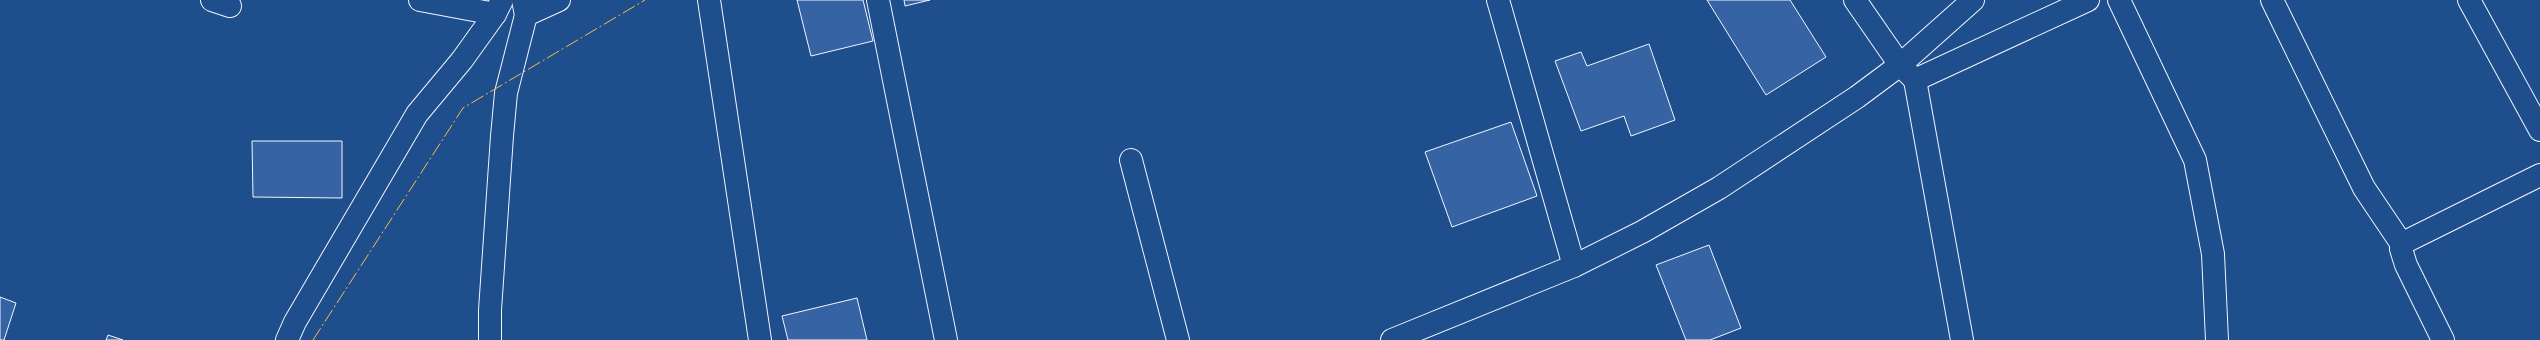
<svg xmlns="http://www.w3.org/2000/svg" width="2540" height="340" viewBox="0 0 2540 340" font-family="Mulish,sans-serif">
  <rect width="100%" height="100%" fill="#1f4e8c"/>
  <!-- building -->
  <g fill="#3563a3" stroke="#f2f6ff">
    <path d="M797,0H863L873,41L811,56Z"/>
    <path d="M904,0H930L905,6Z"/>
    <path d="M1707,0H1790L1826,57L1766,95Z"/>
    <path d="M1649,44L1675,120L1631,136L1624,116L1581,131L1555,61L1581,52L1587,66Z"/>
    <path d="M1511,122L1537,196L1452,227L1425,152Z"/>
    <path d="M252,141H342V198L253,197Z"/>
    <path d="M1709,245L1741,328L1710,340H1686L1656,265Z"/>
    <path d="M0,297L16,303L4,340H0Z"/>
    <path d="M857,298L867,340H788L782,316Z"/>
    <path d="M108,335L123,340H106Z"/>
  </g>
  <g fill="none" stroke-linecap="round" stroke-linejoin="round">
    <!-- minor casing -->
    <g stroke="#f2f6ff" stroke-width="24">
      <g id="minor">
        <path d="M212,0L230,6"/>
        <path d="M420,0L495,14"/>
        <path d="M709,0L760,340"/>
        <path d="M878,0L946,340"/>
        <path d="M1498,0L1574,266"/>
        <path d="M1855,0L1900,65L1915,80L2088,0"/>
        <path d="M2119,0L2195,160L2213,254L2217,340"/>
        <path d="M2272,0L2364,188L2403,246"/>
        <path d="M2469,0L2540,130"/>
        <path d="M526,15L559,0"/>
        <path d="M1915,80L1962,340"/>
        <path d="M1131,160L1178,340"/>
        <path d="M287,340L295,322L417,114L462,60L495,14L502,0"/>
        <path d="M490,340V310L502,136L506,93L526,15L523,0"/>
        <path d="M1392,340L1574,266L1642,232L1719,188L1857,97L1900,65L1973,0"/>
        <path d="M2443,340L2406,265L2401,249L2405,242L2540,175"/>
      </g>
    </g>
    <!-- minor -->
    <use href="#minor" stroke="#1f4e8c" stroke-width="22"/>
    <!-- power -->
    <path stroke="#ffb74d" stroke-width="1" stroke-dasharray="14 3 2 3" stroke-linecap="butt" d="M313,340L463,108L645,0"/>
  </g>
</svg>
